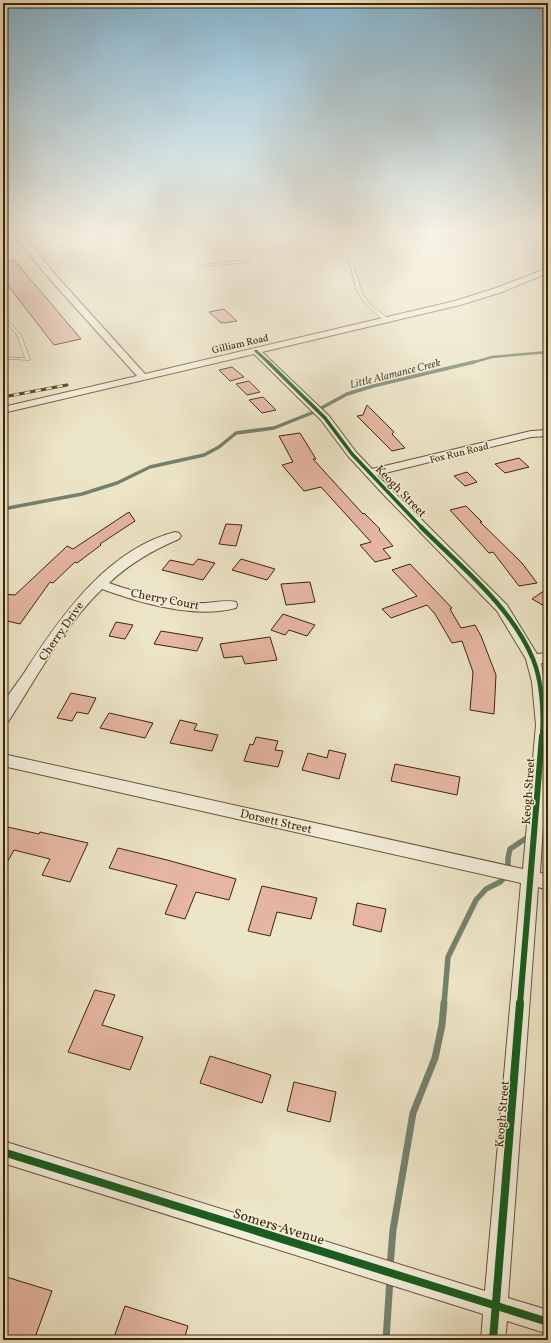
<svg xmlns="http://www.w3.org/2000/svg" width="551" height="1343" viewBox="0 0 551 1343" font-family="Vollkorn,serif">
  <rect width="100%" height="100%" fill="#ede5c7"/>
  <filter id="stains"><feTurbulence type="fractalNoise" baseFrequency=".005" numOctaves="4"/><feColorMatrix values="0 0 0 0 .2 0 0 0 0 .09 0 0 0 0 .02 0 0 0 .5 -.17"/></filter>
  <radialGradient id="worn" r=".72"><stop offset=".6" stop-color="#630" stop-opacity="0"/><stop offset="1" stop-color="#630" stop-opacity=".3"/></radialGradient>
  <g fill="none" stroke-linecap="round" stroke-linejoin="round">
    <!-- stream-far3 -->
    <path stroke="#75816e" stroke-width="2.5" d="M471,363L492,357L548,352"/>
    <!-- stream-far2 -->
    <path stroke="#75816e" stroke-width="3.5" d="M3,509L82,494L117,483L150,467L204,455L219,447L236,433L274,428L314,412L347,394L373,386L474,362"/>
    <!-- stream-far1 -->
    <g stroke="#75816e" stroke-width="5.5">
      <path d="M538,832L548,829"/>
      <path d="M444,1004L448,957L476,900L486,889L500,882L508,874V858L510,849L531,835"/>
    </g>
    <!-- stream -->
    <g stroke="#75816e" stroke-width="7">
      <path d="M390,1267L393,1230L413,1113L435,1058L442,1025L444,1003"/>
      <path d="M386,1340L390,1279"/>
    </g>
  </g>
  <!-- building -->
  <g fill="#e6b6a3" stroke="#3e2505">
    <path d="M14,260L81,339L54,345L3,279V262Z"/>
    <path d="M224,309L237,321L224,323L220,322L209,312Z"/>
    <path d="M232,367L244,377L230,381L219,370Z"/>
    <path d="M249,381L260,392L247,395L236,384Z"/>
    <path d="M263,397L276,410L262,413L249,400Z"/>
    <path d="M367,405L394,432L392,434L405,448L392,451L357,416L363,415Z"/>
    <path d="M300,433L316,459H313L363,514L364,513L380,529L379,530L393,546L383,549L391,558L375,562L360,545L371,542L321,487L304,491L282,465L293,462L279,436Z"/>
    <path d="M519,458L529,467L505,473L495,464Z"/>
    <path d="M467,472L477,482L465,486L454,476Z"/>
    <path d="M466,506L482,522H480L522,563L537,583L519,586L493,552L489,553L450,510Z"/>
    <path d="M129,512L135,521L100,544L101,545L77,563L75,562L53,583L50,582L20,624L3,620V594L15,595L64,549L67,546L73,549Z"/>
    <path d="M226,524L242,525L236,546L219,544Z"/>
    <path d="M198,559L215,563L203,580L162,570L170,560L193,565Z"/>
    <path d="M241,559L275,569L267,580L232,570Z"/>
    <path d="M410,564L452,608L450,609L461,628L475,625L481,636L496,675L494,714L470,710L473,672L462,641L452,643L435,614L427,605L391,618L382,609L417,596L392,570Z"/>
    <path d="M310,582L315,602L286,605L281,584Z"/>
    <path d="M548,588V608L532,599Z"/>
    <path d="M283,614L315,625L307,636L289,630L285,635L271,630Z"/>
    <path d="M116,622L133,625L125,639L109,636Z"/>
    <path d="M161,631L203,638L197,651L154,644Z"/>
    <path d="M270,637L277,660L245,664L242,656L224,658L220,644Z"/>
    <path d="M71,693L96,698L88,714L77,712L72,721L57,718Z"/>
    <path d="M109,713L153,723L145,738L100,728Z"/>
    <path d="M180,720L197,724L194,730L218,735L212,751L170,743Z"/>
    <path d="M256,737L278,741L275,750L283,751L278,767L244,761L250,744L253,745Z"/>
    <path d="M329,750L346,754L339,779L302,770L308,753L327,758Z"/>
    <path d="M395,764L460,777L457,795L391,781Z"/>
    <path d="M3,826L39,834L40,832L88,843L70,882L42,875L50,859L14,850L3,870Z"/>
    <path d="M118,848L167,860L236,879L229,900L196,892L185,919L165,914L177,885L109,868Z"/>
    <path d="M262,886L317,898L311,919L277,912L270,936L248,931Z"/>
    <path d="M357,903L386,909L381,932L353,925Z"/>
    <path d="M95,990L115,995L102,1025L143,1037L130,1070L68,1052Z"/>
    <path d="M210,1056L271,1075L262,1103L200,1083Z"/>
    <path d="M294,1082L336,1092L330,1122L287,1111Z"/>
    <path d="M3,1276L52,1291L34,1340H5L8,1331L3,1329Z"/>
    <path d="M125,1306L188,1326L184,1340H113Z"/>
  </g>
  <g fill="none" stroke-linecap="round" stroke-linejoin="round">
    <!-- lane casing -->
    <g stroke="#6a5536" stroke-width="1">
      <g id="lane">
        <path d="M234,234H238L246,251L286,247L288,248L286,249L247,253L251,261L249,262L198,267L197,266L199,265L247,260Z"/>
        <path d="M349,260L352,261L363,295L371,305L389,319V321H385L375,313L362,300L356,289Z"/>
        <path d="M3,315L21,335L30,359V360L3,359V357L25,358L17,335L3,319Z"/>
      </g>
    </g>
    <!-- street casing -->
    <g stroke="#6a5536" stroke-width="2">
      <g id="street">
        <path d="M17,234H23L52,271L145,374L455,301L496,288L548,268V273L502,292L460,305L262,352L329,416L356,452L372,469L531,431L548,430V436L531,437L377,475L507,605L537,654L548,653V663H541C551,726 544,808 540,873L548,874V890L538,887L508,1298L548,1310V1334L507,1321L505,1340H481L483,1314L3,1163V1141L485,1291L521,883L3,766V754L523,869L536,725L532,682L526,659L497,611L384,495L348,456L321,420L254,354L3,413V407L137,376L46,275L17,238Z"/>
        <path d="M175,532L179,533L181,536L179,539C153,550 130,563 109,583C137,593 169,601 199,603C211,604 225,599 236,602L237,605L236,608C195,619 140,603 102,589C63,627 37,677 8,722L3,723C3,718 2,710 3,705C9,692 21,679 28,667C63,613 109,549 175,532Z"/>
      </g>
    </g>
    <!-- secondary casing -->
    <g stroke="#3e2505" stroke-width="2">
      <path id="secondary" d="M13,234H42L37,237L3,241V235Z"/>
    </g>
    <!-- lane -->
    <use href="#lane" fill="#f3eedb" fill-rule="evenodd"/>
    <!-- street -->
    <use href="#street" fill="#f3eedb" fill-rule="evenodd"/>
    <!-- secondary -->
    <use href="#secondary" fill="#f3eedb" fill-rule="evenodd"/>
    <!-- rail casing -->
    <g stroke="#3e2505" stroke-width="3">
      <path id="rail" d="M3,397L67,385"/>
    </g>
    <!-- rail -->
    <use href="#rail" stroke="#f3eedb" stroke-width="2" stroke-dasharray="5.5" stroke-linecap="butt"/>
    <!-- cycleway-far4 casing -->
    <g stroke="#f3eedb" stroke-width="4.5">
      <path id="cycleway-far4" d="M256,351L269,363"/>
    </g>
    <!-- cycleway-far3 casing -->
    <g stroke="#f3eedb" stroke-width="5.5">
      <path id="cycleway-far3" d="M268,362L325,418L352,454L422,528"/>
    </g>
    <!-- cycleway-far2 casing -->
    <g stroke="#f3eedb" stroke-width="7">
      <path id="cycleway-far2" d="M421,527C461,567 511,606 533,659C542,681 544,713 542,737"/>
    </g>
    <!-- cycleway-far1 casing -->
    <g stroke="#f3eedb" stroke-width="8">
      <path id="cycleway-far1" d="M520,1004L542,736"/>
    </g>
    <!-- cycleway casing -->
    <g stroke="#f3eedb" stroke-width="10">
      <g id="cycleway">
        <path d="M3,1152L548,1322"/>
        <path d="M493,1340L520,1003"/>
      </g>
    </g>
    <!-- cycleway-far4 -->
    <use href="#cycleway-far4" stroke="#1b5e20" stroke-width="3"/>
    <!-- cycleway-far3 -->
    <use href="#cycleway-far3" stroke="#1b5e20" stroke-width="3.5"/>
    <!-- cycleway-far2 -->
    <use href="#cycleway-far2" stroke="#1b5e20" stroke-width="4.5"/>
    <!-- cycleway-far1 -->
    <use href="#cycleway-far1" stroke="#1b5e20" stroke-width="6"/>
    <!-- cycleway -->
    <use href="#cycleway" stroke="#1b5e20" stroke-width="8"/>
  </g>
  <!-- sky -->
  <linearGradient id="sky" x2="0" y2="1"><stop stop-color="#88b8d3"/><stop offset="0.55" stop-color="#f7f3e6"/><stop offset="1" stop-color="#f7f3e6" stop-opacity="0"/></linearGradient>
  <rect width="551" height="422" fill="url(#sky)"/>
  <g text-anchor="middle" stroke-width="3" stroke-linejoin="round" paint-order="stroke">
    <!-- far-street labels -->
    <g font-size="10" fill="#3e2505" stroke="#f3eedb">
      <text transform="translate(240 343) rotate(-13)" y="4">Gilliam Road</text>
      <text transform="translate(459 452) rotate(-14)" y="4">Fox Run Road</text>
    </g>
    <!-- far-water labels -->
    <g font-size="11" font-style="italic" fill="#59533a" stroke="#f3eedb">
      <text transform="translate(395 373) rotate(-14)" y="4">Little Alamance Creek</text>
    </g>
    <!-- street labels -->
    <g font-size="12" fill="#3e2505" stroke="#f3eedb">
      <text transform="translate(401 491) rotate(46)" y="4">Keogh Street</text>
      <text transform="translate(165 599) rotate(11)" y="4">Cherry Court</text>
      <text transform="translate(61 631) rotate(-55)" y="4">Cherry Drive</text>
      <text transform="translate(528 791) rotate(-86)" y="4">Keogh Street</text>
      <text transform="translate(276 821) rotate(13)" y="4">Dorsett Street</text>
      <text transform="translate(502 1114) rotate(-85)" y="4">Keogh Street</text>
    </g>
    <!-- near-street labels -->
    <g font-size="14" fill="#3e2505" stroke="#f3eedb">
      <text transform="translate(279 1226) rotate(17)" y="5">Somers Avenue</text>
    </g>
  </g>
  <!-- margin -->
  <rect width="551" height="1343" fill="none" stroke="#ede5c7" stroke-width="16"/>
  <rect x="4" y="4" width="543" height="1335" fill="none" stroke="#3e2505" stroke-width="2"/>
  <rect x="8" y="8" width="535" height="1327" fill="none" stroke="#3e2505"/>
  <rect width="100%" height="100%" filter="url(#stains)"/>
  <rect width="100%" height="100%" fill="url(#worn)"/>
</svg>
